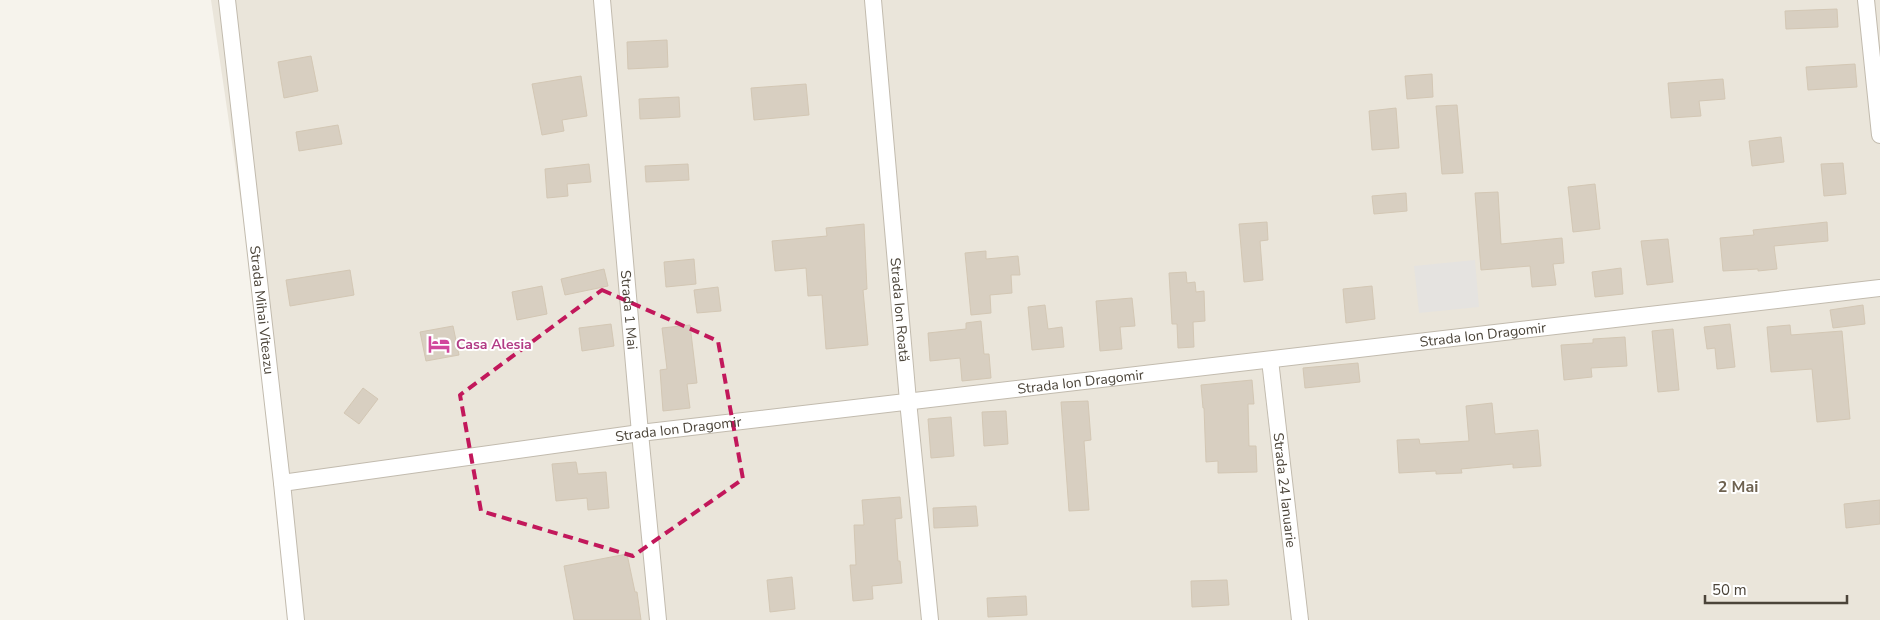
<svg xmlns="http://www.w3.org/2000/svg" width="1880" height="620" viewBox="0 0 1880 620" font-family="'Nunito Sans',sans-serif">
  <rect width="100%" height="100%" fill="#f6f3ec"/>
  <!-- residential -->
  <path fill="#eae5da" d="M211,0H1880V620H296L282,483Z"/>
  <!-- parking -->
  <path fill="#e5e3e0" d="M1475,260L1479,307L1419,313L1414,266Z"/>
  <!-- building -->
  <g fill="#d8cfc1" stroke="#d3c7b4">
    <path d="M1837,9L1838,27L1786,29L1785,11Z"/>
    <path d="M667,40L668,67L628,69L627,42Z"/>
    <path d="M311,56L318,91L284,98L278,62Z"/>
    <path d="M1855,64L1857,87L1808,90L1806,67Z"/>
    <path d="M1432,74L1433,97L1407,99L1405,76Z"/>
    <path d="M581,76L587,116L562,120L564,131L542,135L532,84Z"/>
    <path d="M1723,79L1725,99L1699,101L1701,116L1671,118L1668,83Z"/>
    <path d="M806,84L809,115L754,120L751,88Z"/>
    <path d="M679,97L680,117L640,119L639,99Z"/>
    <path d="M1457,105L1463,173L1442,174L1436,106Z"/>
    <path d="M1396,108L1399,148L1372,150L1369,111Z"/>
    <path d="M338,125L342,144L299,151L296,132Z"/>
    <path d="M1781,137L1784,162L1752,166L1749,141Z"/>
    <path d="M1843,163L1846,194L1824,196L1821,164Z"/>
    <path d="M589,164L591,182L567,184L568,196L547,198L545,169Z"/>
    <path d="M688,164L689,180L646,182L645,166Z"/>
    <path d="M1595,184L1600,229L1573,232L1568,187Z"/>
    <path d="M1498,192L1501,244L1562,238L1564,263L1553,264L1556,285L1532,287L1530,266L1481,270L1475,193Z"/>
    <path d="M1406,193L1407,211L1374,214L1372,196Z"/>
    <path d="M1267,222L1268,240L1260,241L1263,280L1244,282L1239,224Z"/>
    <path d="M1827,222L1828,241L1774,246L1777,269L1758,271V269L1723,271L1720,238L1754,235L1753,230Z"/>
    <path d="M864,224L867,289L863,290L868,345L826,349L822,295L808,296L806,268L775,271L772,241L827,236L826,228Z"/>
    <path d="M1668,239L1673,282L1647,285L1641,241Z"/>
    <path d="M986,251V259L1018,256L1020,275H1011L1012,293L990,295L991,313L971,315L965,253Z"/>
    <path d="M694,259L696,284L666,287L664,262Z"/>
    <path d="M1621,268L1623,294L1595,297L1592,272Z"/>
    <path d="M604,269L608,286L565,295L561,279Z"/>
    <path d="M350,270L354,295L290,306L286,280Z"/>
    <path d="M1186,272L1187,283L1195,282L1196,292L1204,291L1205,321L1193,322L1194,347L1178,348L1177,324H1172L1169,273Z"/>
    <path d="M542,286L547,314L517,320L512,292Z"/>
    <path d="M1372,286L1375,319L1346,323L1343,289Z"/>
    <path d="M718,287L721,311L697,313L694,290Z"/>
    <path d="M1132,298L1135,326L1120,327L1122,349L1100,351L1096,301Z"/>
    <path d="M1045,305L1048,329L1062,327L1064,347L1032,350L1028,307Z"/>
    <path d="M1863,305L1865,324L1833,328L1830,310Z"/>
    <path d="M981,321L984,354H989L991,378L962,381L960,358L930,361L928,333L966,329V323Z"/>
    <path d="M611,324L614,346L582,351L579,328Z"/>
    <path d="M1730,324L1735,367L1717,369L1715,348L1707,349L1704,327Z"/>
    <path d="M690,325L697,383L687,384L690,408L663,411L660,370L667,369L662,328Z"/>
    <path d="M1790,325L1791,335L1842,331L1850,419L1817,422L1812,369L1771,372L1767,327Z"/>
    <path d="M453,326L459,355L426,361L420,332Z"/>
    <path d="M1673,329L1679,390L1658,392L1652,331Z"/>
    <path d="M1625,337L1627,366L1591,368L1592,377L1564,380L1561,345L1593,343V339Z"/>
    <path d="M1358,363L1360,382L1305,388L1303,368Z"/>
    <path d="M1252,380L1254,404H1248L1249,446H1256L1257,472L1218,473V461L1206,462L1204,408H1203L1201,385Z"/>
    <path d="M363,388L378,399L359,424L344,413Z"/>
    <path d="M1088,401L1091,440L1084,441L1089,510L1069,511L1061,402Z"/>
    <path d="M1492,403L1495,434L1538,430L1541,466L1513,468V464L1461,469L1462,473L1436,474V471L1399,473L1397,440L1419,439L1420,444L1469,441L1466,406Z"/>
    <path d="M1006,411L1008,444L984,446L982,412Z"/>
    <path d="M951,417L954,456L931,458L928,419Z"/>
    <path d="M576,462L578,474L606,472L609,508L588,510L587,498L556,501L552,464Z"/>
    <path d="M900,497L902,518L895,519L898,561H900L902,583L872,586L873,599L853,601L850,565H856L854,525H864L862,500Z"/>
    <path d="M1880,500V524L1846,528L1844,504Z"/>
    <path d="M976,506L978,526L934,528L933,508Z"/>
    <path d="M627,554L635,592H637L641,620H574L564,566Z"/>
    <path d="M792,577L795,609L770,612L767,580Z"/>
    <path d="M1227,580L1229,605L1192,607L1191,581Z"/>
    <path d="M1026,596L1027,615L988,617L987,598Z"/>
  </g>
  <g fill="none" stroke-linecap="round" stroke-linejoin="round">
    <!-- minor casing -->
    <g stroke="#c2bbae" stroke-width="18">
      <g id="minor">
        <path id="s1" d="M227,0L282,483L296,620"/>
        <path id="s2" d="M602,0L640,433L658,620"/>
        <path id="s3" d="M873,0L908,401L930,620"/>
        <path d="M1866,0L1880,135"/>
        <path id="s4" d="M1270,360L1300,620"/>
        <path id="s5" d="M282,483L640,433L1880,288"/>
      </g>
    </g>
    <!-- minor -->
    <use href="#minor" stroke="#fff" stroke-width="16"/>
  </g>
  <!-- marked area -->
  <path fill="none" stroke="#c2185b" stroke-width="4" stroke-dasharray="10 6" stroke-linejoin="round" d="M602,290L718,341L743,479L633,556L481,511L460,395Z"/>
  <!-- icons -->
  <defs>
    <g id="hotel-bare" transform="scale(1.725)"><path d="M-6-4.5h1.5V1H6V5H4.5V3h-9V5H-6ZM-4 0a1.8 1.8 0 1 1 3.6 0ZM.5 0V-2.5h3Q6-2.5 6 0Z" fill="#d1479c" stroke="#fff" stroke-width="2.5" paint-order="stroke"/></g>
  </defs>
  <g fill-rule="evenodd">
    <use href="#hotel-bare" x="439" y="344"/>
  </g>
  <g text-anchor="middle" stroke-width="4" stroke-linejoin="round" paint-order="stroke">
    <!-- street labels -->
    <g font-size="14" fill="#4b4439" stroke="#fff">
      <text dy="5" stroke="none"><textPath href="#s1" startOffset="312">Strada Mihai Viteazu</textPath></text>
      <text dy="5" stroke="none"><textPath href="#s2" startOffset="311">Strada 1 Mai</textPath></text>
      <text dy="5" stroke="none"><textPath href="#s3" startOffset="311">Strada Ion Roată</textPath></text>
      <text dy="5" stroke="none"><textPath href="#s5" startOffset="1210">Strada Ion Dragomir</textPath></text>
      <text dy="5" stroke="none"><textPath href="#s5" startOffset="805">Strada Ion Dragomir</textPath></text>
      <text dy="5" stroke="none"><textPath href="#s5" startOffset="400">Strada Ion Dragomir</textPath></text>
      <text dy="5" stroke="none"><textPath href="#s4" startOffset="131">Strada 24 Ianuarie</textPath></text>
    </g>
    <!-- hotel labels -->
    <g font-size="14" font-weight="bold" fill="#b23c85" stroke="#fff" text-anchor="start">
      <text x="456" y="349">Casa Alesia</text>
    </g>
    <!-- quarter labels -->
    <g font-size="16" font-weight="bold" fill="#6e6250" stroke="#fff">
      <text x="1738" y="492">2 Mai</text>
    </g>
  </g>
  <!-- scale -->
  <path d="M1705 595v8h142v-8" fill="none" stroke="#4b4439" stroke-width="2.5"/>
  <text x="1712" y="595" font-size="15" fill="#4b4439" stroke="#ffffff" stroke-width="4" paint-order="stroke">50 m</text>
</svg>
